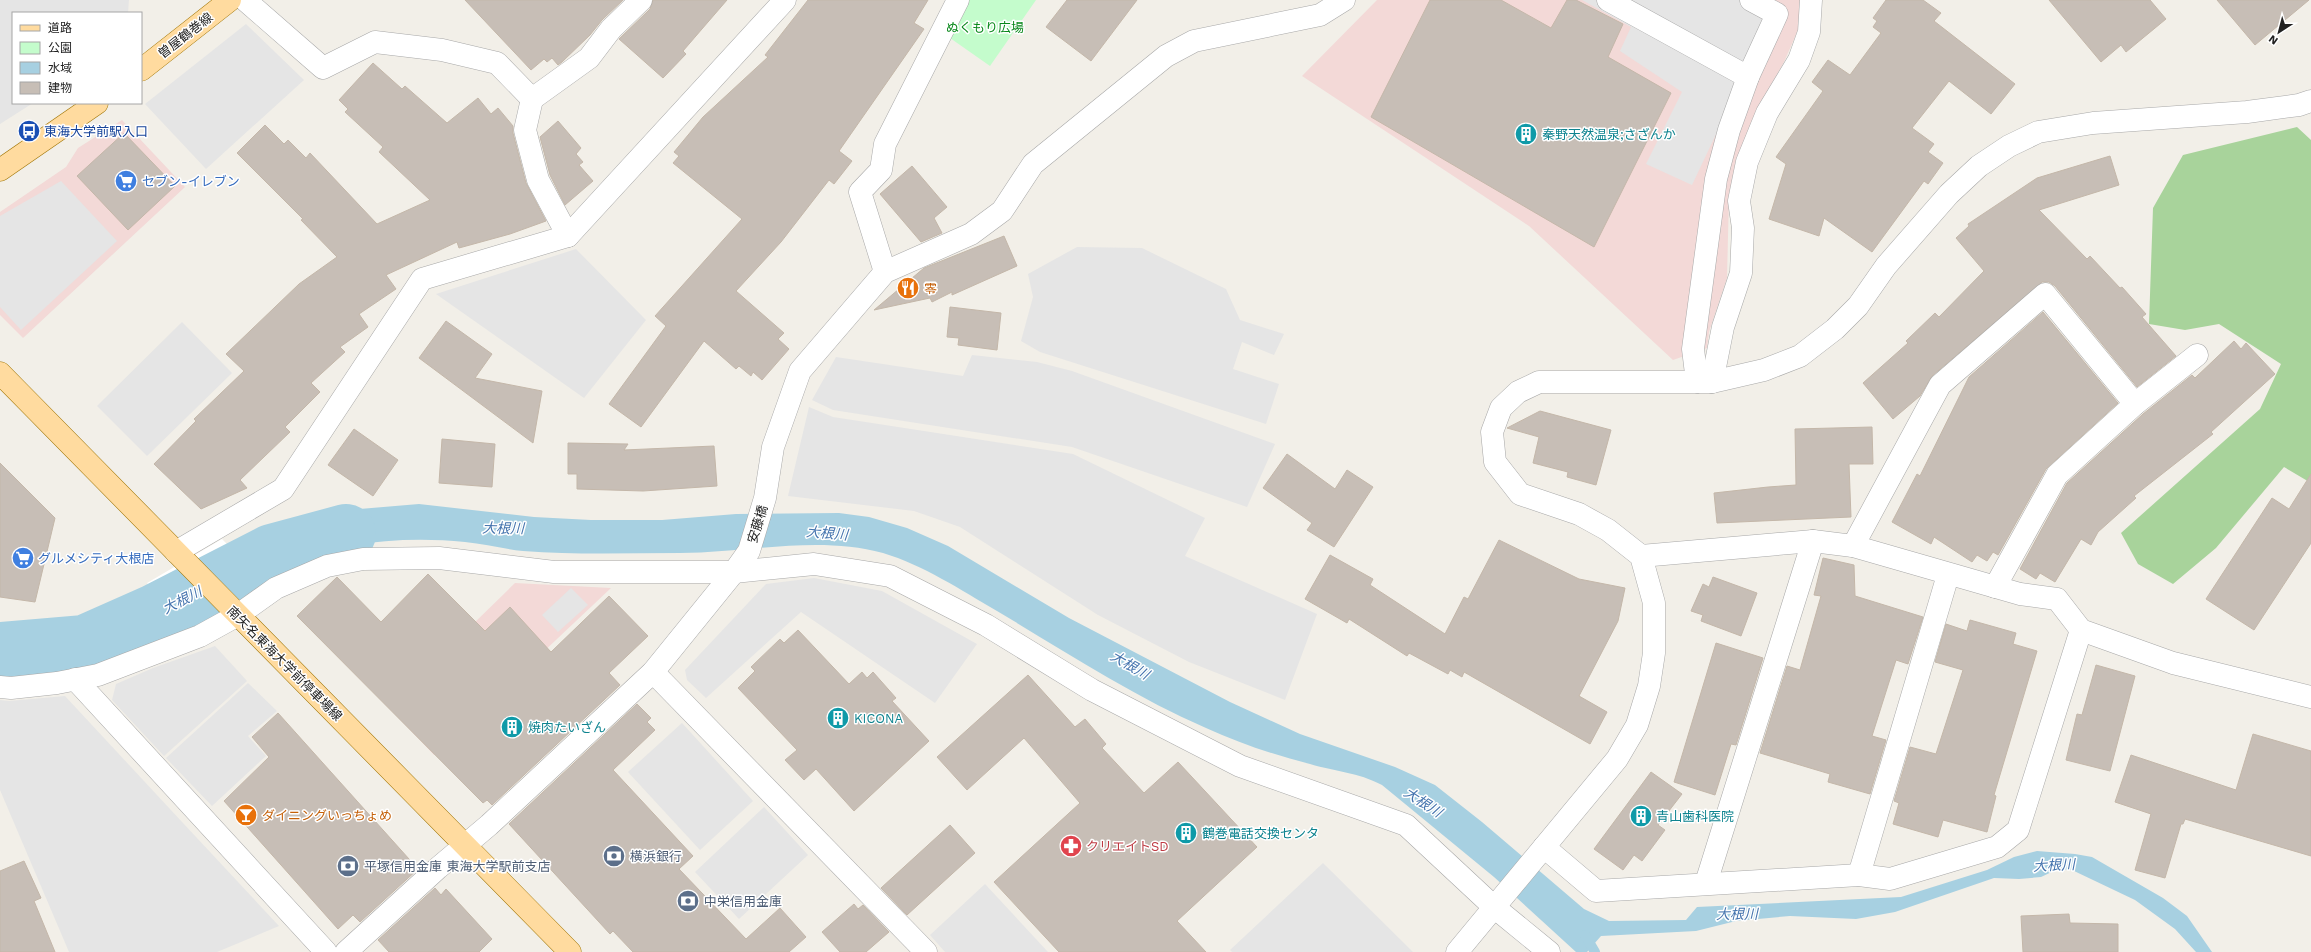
<svg xmlns="http://www.w3.org/2000/svg" width="2311" height="952" viewBox="0 0 2311 952" font-family="'Work Sans','Noto Sans JP',sans-serif">
  <rect width="100%" height="100%" fill="#f2efe8"/>
  <!-- commercial -->
  <g fill="#f3d9d7">
    <path d="M1377,0H1800L1799,28L1784,62L1759,107L1729,197L1727,278L1709,332L1707,348L1673,360L1529,226L1302,76Z"/>
    <path d="M122,120L185,187L23,338L0,315V212L66,167L78,148Z"/>
    <path d="M515,583L611,588L434,755L394,713L431,665Z"/>
  </g>
  <!-- forest -->
  <path fill="#a8d39b" d="M2297,127L2311,140V483L2284,467L2216,548L2173,584L2138,564L2121,533L2260,409L2281,364L2219,324L2185,330L2149,324L2153,208L2183,155Z"/>
  <!-- park -->
  <path fill="#c4fccc" d="M967,0H1036L990,66L950,38Z"/>
  <!-- parking -->
  <g fill="#e5e5e5">
    <path d="M0,0H129L128,13H13V103H33L0,124Z"/>
    <path d="M1582,0H1773L1770,20L1692,185L1646,164L1682,92L1620,51L1631,27Z"/>
    <path d="M246,24L304,80L206,169L145,104Z"/>
    <path d="M61,181L117,241L21,330L0,307V216Z"/>
    <path d="M1077,247L1142,248L1226,289L1240,320L1284,334L1274,355L1242,342L1233,369L1279,384L1266,424L1040,352L1021,341L1033,297L1028,274Z"/>
    <path d="M576,249L646,320L584,398L436,294Z"/>
    <path d="M182,322L232,373L147,456L97,406Z"/>
    <path d="M972,355L1037,362L1072,371L1275,444L1247,507L1072,447L833,410L812,400L836,357L963,376Z"/>
    <path d="M809,407L833,417L1073,454L1205,518L1185,556L1317,614L1285,700L1189,662L1098,615L960,527L914,511L788,496Z"/>
    <path d="M814,578L882,591L977,644L935,703L801,612L706,698L687,680L685,670L766,584Z"/>
    <path d="M571,588L588,605L558,632L542,615Z"/>
    <path d="M215,646L247,681L164,756L112,700L116,684L153,668Z"/>
    <path d="M248,683L277,711L248,736L266,756L212,806L166,758Z"/>
    <path d="M65,696L183,823L279,926L217,952H69L0,790V700L9,701Z"/>
    <path d="M682,723L753,801L700,850L628,772Z"/>
    <path d="M764,807L808,855L739,919L695,872Z"/>
    <path d="M1323,863L1413,952H1232L1230,950Z"/>
    <path d="M985,884L1048,952H945L930,935Z"/>
  </g>
  <!-- water -->
  <path fill="#a7d0e1" d="M419,504L534,517L591,520H662L736,514L839,513L869,517L907,528L948,546L1069,618L1230,702L1300,734L1395,767L1435,785L1482,822L1584,909L1609,921L1686,920L1697,907L1901,897L1987,870L2014,857L2037,851L2075,854L2092,857L2163,898L2187,916L2212,952H2196L2175,929L2135,900L2072,870L2058,869L2041,877L2019,879L1994,878L1895,912L1856,919L1790,916L1736,921L1696,931L1601,936L1587,952H1576L1494,877L1382,785C1357,772 1337,772 1310,764C1274,755 1239,743 1206,728C1133,696 1066,652 997,611C961,590 923,565 883,553C817,535 747,553 680,553C628,553 575,555 523,551C504,549 485,544 465,542C404,536 340,542 282,564L277,558H247L240,562L177,609C156,635 118,631 101,660L52,670L0,672V649L22,647L56,639L83,629L106,610L140,598L219,554L288,520L324,512Z"/>
  <!-- pier -->
  <path fill="#fff" d="M222,539L269,587L194,631L147,583Z"/>
  <g fill="none" stroke-linecap="round" stroke-linejoin="round">
    <!-- stream -->
    <path stroke="#a7d0e1" stroke-width="10" d="M1585,935L1595,952"/>
    <!-- river -->
    <path stroke="#a7d0e1" stroke-width="60" d="M0,652L85,645L155,614L272,554L346,534"/>
  </g>
  <!-- building -->
  <g fill="#c7beb6" stroke="#c4b7a9">
    <path d="M465,0H623L602,20L590,35L562,62L558,65L552,58L547,62L544,59L531,70Z"/>
    <path d="M653,0H727L683,51L686,54L663,78L619,39L650,9Z"/>
    <path d="M808,0H928L914,23L924,29L839,151L852,161L834,184L829,180L781,242L736,291L784,333L778,339L789,349L762,380L753,372L751,376L739,366L736,369L704,341L641,427L609,404L666,326L655,316L742,219L673,163L679,156L674,152L703,117L768,57L765,55Z"/>
    <path d="M1067,0H1137L1091,61L1046,27Z"/>
    <path d="M1430,0H1501L1551,28L1567,0H1576L1623,24L1608,57L1671,93L1594,247L1371,117Z"/>
    <path d="M1886,0H1923L1941,13L1934,21L2015,84L1991,114L1949,81L1912,128L1934,144L1928,152L1943,163L1928,184L1924,181L1872,252L1824,218L1819,236L1769,219L1786,164L1776,157L1823,91L1812,82L1828,60L1850,75L1881,33L1873,27L1877,21L1873,18Z"/>
    <path d="M2049,0H2150L2166,19L2126,52L2121,45L2101,62Z"/>
    <path d="M2217,0H2309L2255,45Z"/>
    <path d="M373,63L402,89L405,86L447,123L478,98L491,114L498,108L513,126V133L526,183L546,221L510,234L459,248L457,242L386,275L396,289L359,314L368,327L340,347L345,352L311,383L320,392L285,427L290,432L240,480L247,488L201,509L154,464L196,421L194,419L244,371L226,354L299,284L337,257L301,220L303,219L237,153L265,125L284,144L288,140L306,158L310,153L377,224L430,200L379,152L383,147L345,112L348,109L339,100Z"/>
    <path d="M558,121L581,148L576,154L583,162L579,165L593,181L565,205L550,175L540,137Z"/>
    <path d="M124,133L175,186L128,230L77,176Z"/>
    <path d="M2110,156L2119,185L2039,210L2087,259L2090,256L2120,288L2122,287L2146,314L2142,317L2176,356L2137,387L2055,286L2049,282H2042L1932,376L1920,396L1893,419L1863,383L1908,343L1906,341L1935,313L1939,317L1984,271L1956,238L1969,226L1968,224L2037,178Z"/>
    <path d="M912,166L947,207L934,218L942,233L921,242L880,194Z"/>
    <path d="M1004,236L1017,266L952,295V292L932,302L930,298L874,310L924,268Z"/>
    <path d="M950,307L1001,313L997,350L958,345L959,338L947,337Z"/>
    <path d="M2043,312L2118,403L2046,469L1998,555L1993,552L1987,561L1977,555L1972,562L1934,537L1931,544L1892,522L1917,474L1920,476L1969,377Z"/>
    <path d="M446,321L492,354L475,378L542,391L533,443L419,358Z"/>
    <path d="M2234,341L2241,349L2246,343L2275,374L2211,432L2213,434L2134,496L2136,498L2098,532L2091,545L2081,539L2055,582L2040,573L2036,579L2020,569L2067,483L2143,414L2192,375L2195,378Z"/>
    <path d="M1540,411L1611,430L1596,485L1567,477L1568,472L1533,463L1539,437L1507,428Z"/>
    <path d="M1872,427L1873,464H1849L1851,517L1717,523L1714,493L1768,487L1796,485L1795,429Z"/>
    <path d="M354,429L398,460L373,496L328,465Z"/>
    <path d="M442,439L495,444L492,487L439,483Z"/>
    <path d="M568,443L628,444L624,450L714,446L717,486L643,491L577,489V474H568Z"/>
    <path d="M1287,454L1335,489L1347,470L1373,487L1334,547L1307,530L1312,523L1263,488Z"/>
    <path d="M0,463L55,518L35,602L0,597Z"/>
    <path d="M2311,474V543L2254,630L2206,599L2272,498L2289,509Z"/>
    <path d="M1499,540L1579,579L1625,588L1618,621L1579,696L1607,712L1590,744L1464,672L1462,677L1450,670L1448,674L1409,653L1407,656L1349,619L1347,623L1305,599L1330,555L1373,579L1370,585L1445,634L1464,597L1468,599Z"/>
    <path d="M1823,558L1854,565L1855,596L1923,617L1908,664L1896,660L1872,736L1886,740L1870,794L1828,782L1830,774L1760,753L1787,666L1800,670L1821,596L1814,595Z"/>
    <path d="M428,574L485,631L510,607L551,652L609,596L648,636L609,673L620,685L492,805L487,800L483,803L297,616L337,577L381,622Z"/>
    <path d="M1713,577L1757,593L1741,636L1701,621L1703,615L1691,611L1703,584L1709,587Z"/>
    <path d="M1970,620L2016,633L2013,644L2037,651L1994,795L1996,796L1987,832L1943,820L1938,837L1893,824L1899,803L1894,801L1910,747L1936,754L1963,670L1935,662L1946,624L1967,631Z"/>
    <path d="M798,630L849,684L862,672L867,678L873,672L896,698L892,701L929,741L854,811L816,769L804,780L785,760L797,750L738,688L755,671L751,667L780,639L784,643Z"/>
    <path d="M1716,643L1763,658L1736,745L1731,744L1715,795L1674,782Z"/>
    <path d="M2096,665L2135,676L2110,771L2066,760L2077,714L2082,715Z"/>
    <path d="M1028,675L1075,727L1085,719L1106,744L1102,748L1144,793L1178,762L1257,847L1177,921L1206,952H1059L994,882L1080,803L1024,738L967,790L937,757Z"/>
    <path d="M637,704L651,718L647,722L655,730L613,770L693,856L679,869L746,939L780,908L806,937L789,952H633L613,931L610,934L509,824Z"/>
    <path d="M278,713L418,869L360,922L353,915L338,929L224,801L269,757L252,737Z"/>
    <path d="M2253,734L2311,751V856L2185,819L2183,824H2181L2165,878L2135,870L2151,814L2115,802L2131,755L2236,790Z"/>
    <path d="M1651,772L1682,794L1658,825L1665,830L1642,861L1634,855L1623,870L1594,849Z"/>
    <path d="M950,825L975,853L907,915L881,888Z"/>
    <path d="M24,861L41,898L34,901L55,952H0V871Z"/>
    <path d="M435,888L441,895L446,889L492,939L479,952H389L378,940Z"/>
    <path d="M854,904L858,909L863,905L889,932L866,952H840L822,932Z"/>
    <path d="M2069,914L2070,923L2118,924V952H2023L2021,916Z"/>
  </g>
  <g fill="none" stroke-linecap="round" stroke-linejoin="round">
    <!-- minor casing -->
    <g stroke="#a8a8a8" stroke-width="23">
      <g id="minor">
        <path d="M245,0L323,68L375,42L442,50L497,63L532,99L589,58L611,29L641,0"/>
        <path d="M1608,0L1748,77"/>
        <path d="M532,99L525,130L538,180L568,236"/>
        <path d="M885,272L860,192L881,170L885,144L958,0"/>
        <path d="M1697,382L1693,349L1716,179L1729,130L1748,77L1777,14L1751,0"/>
        <path d="M1712,382L1723,327L1741,273L1743,228L1739,201L1747,162L1767,113L1799,60L1809,32L1811,0"/>
        <path d="M1853,546L1940,385L2045,294L2135,404"/>
        <path d="M176,552L283,489L422,279L568,236L785,0"/>
        <path d="M1641,556L1813,541L1853,546L2020,594L2057,599L2081,630L2173,663L2311,697"/>
        <path d="M1995,587L2057,475L2135,404L2197,355"/>
        <path d="M653,672L926,952"/>
        <path d="M75,679L326,952"/>
        <path d="M0,687L11,688L57,683L98,675L200,636L238,615L276,588L327,566L363,559L439,558L554,572H734L814,564L890,576L986,625L1092,690L1240,766L1406,825L1494,907L1549,952"/>
        <path d="M1544,847L1596,891L1859,875L1890,879L1997,847L2018,830L2081,630"/>
        <path d="M1859,875L1948,575"/>
        <path d="M1706,883L1813,541"/>
        <path d="M346,952L438,868L489,825L653,672L734,572L749,551L765,498L773,447L800,371L885,272L971,234L1002,211L1033,164L1166,56L1194,41L1320,15L1344,0"/>
        <path d="M1457,952L1617,759L1637,725L1649,686L1654,653V603L1641,556L1608,530L1579,514L1520,494L1495,462L1492,432L1501,408L1518,392L1539,382H1712L1764,370L1800,356L1835,329L1858,306L1886,266L1949,194L1979,166L2009,146L2038,132L2093,123L2247,112L2299,105L2311,101"/>
      </g>
    </g>
    <!-- major casing -->
    <g stroke="#9e7300" stroke-width="23">
      <g id="major">
        <path d="M141,70L230,0"/>
        <path d="M0,170L97,103"/>
        <path d="M0,373L570,952"/>
      </g>
    </g>
    <!-- minor -->
    <use href="#minor" stroke="#fff" stroke-width="22"/>
    <!-- major -->
    <use href="#major" stroke="#ffdb9f" stroke-width="22"/>
  </g>
  <!-- icons -->
  <defs>
    <g id="bus-disc" transform="scale(1.15)"><circle r="9.5" fill="#1a4fb4" stroke="#fff"/><path d="M-5-6H5V4H4V6H2V4H-2V6H-4V4H-5ZM-3.5-4V0h7V-4ZM-3.5 1.2v1.5H-2V1.2ZM2 1.2v1.5H3.5V1.2Z" fill="#fff"/></g>
    <g id="building-disc" transform="scale(1.15)"><circle r="9.5" fill="#0f9aa8" stroke="#fff"/><path d="M-4-6H4V6H1V3H-1V6H-4ZM-2.5-4.3h1.7v1.8h-1.7ZM.8-4.3h1.7v1.8H.8ZM-2.5-1h1.7V.8h-1.7ZM.8-1h1.7V.8H.8Z" fill="#fff"/></g>
    <g id="supermarket-disc" transform="scale(1.15)"><circle r="9.5" fill="#3f7fe0" stroke="#fff"/><path d="M-6-5.5h2.5l.6 2H6L4.5 2H-2.5L-4.4-4H-6ZM-1.5 3.2a1.3 1.3 0 1 0 .1 0ZM3 3.2a1.3 1.3 0 1 0 .1 0Z" fill="#fff"/></g>
    <g id="restaurant-disc" transform="scale(1.15)"><circle r="9.5" fill="#e8710a" stroke="#fff"/><path d="M-5-6h1v4h1v-4h1v4h1v-4h1v5L-1.5 .5V6h-2V.5L-5-1ZM5-6V6H3V1.5H1.5Q1.5-4 5-6Z" fill="#fff"/></g>
    <g id="bar-disc" transform="scale(1.15)"><circle r="9.5" fill="#e8710a" stroke="#fff"/><path d="M-6-5H6L.8 .8V4.5H3.5V6h-7V4.5H-.8V.8Z" fill="#fff"/></g>
    <g id="pharmacy-disc" transform="scale(1.15)"><circle r="9.5" fill="#e0444e" stroke="#fff"/><path d="M-2-6h4v4h4v4h-4v4h-4v-4h-4v-4h4Z" fill="#fff"/></g>
    <g id="bank-disc" transform="scale(1.15)"><circle r="9.5" fill="#5c6f8a" stroke="#fff"/><path d="M-6-4H6V4H-6ZM0-2.3a2.3 2.3 0 1 0 0 4.6a2.3 2.3 0 1 0 0-4.6Z" fill="#fff"/></g>
  </defs>
  <g fill-rule="evenodd">
    <use href="#bus-disc" x="29" y="131"/>
    <use href="#building-disc" x="1526" y="134"/>
    <use href="#supermarket-disc" x="126" y="181"/>
    <use href="#restaurant-disc" x="908" y="288"/>
    <use href="#supermarket-disc" x="23" y="558"/>
    <use href="#building-disc" x="838" y="718"/>
    <use href="#building-disc" x="512" y="727"/>
    <use href="#bar-disc" x="246" y="815"/>
    <use href="#building-disc" x="1641" y="816"/>
    <use href="#building-disc" x="1186" y="833"/>
    <use href="#pharmacy-disc" x="1071" y="846"/>
    <use href="#bank-disc" x="614" y="856"/>
    <use href="#bank-disc" x="348" y="866"/>
    <use href="#bank-disc" x="688" y="901"/>
  </g>
  <g text-anchor="middle" stroke-width="3" stroke-linejoin="round" paint-order="stroke">
    <!-- park labels -->
    <g font-size="13" fill="#078719" stroke="#fff">
      <text x="985" y="32">ぬくもり広場</text>
    </g>
    <!-- street labels -->
    <g font-size="13" fill="#212121" stroke="#fff">
      <text transform="translate(185 35) rotate(-38)" y="5">曽屋鶴巻線</text>
      <text transform="translate(757 524) rotate(-73)" y="5">安藤橋</text>
      <text transform="translate(285 663) rotate(45)" y="5">南矢名東海大学前停車場線</text>
    </g>
    <!-- transit labels -->
    <g font-size="13" fill="#164399" stroke="#fff" text-anchor="start">
      <text x="44" y="136">東海大学前駅入口</text>
    </g>
    <!-- culture labels -->
    <g font-size="13" fill="#0d838f" stroke="#fff" text-anchor="start">
      <text x="1542" y="139">秦野天然温泉;さざんか</text>
      <text x="854" y="723">KICONA</text>
      <text x="528" y="732">焼肉たいざん</text>
      <text x="1656" y="821">青山歯科医院</text>
      <text x="1202" y="838">鶴巻電話交換センタ</text>
    </g>
    <!-- shop labels -->
    <g font-size="13" fill="#366cbe" stroke="#fff" text-anchor="start">
      <text x="142" y="186">セブン-イレブン</text>
      <text x="38" y="563">グルメシティ大根店</text>
    </g>
    <!-- food labels -->
    <g font-size="13" fill="#c56008" stroke="#fff" text-anchor="start">
      <text x="924" y="293">零</text>
      <text x="262" y="820">ダイニングいっちょめ</text>
    </g>
    <!-- health labels -->
    <g font-size="13" fill="#be3a42" stroke="#fff" text-anchor="start">
      <text x="1086" y="851">クリエイトSD</text>
    </g>
    <!-- service labels -->
    <g font-size="13" fill="#4e5e75" stroke="#fff" text-anchor="start">
      <text x="630" y="861">横浜銀行</text>
      <text x="364" y="871">平塚信用金庫 東海大学駅前支店</text>
      <text x="704" y="906">中栄信用金庫</text>
    </g>
    <!-- water labels -->
    <g font-size="14" font-style="italic" fill="#4574ae" stroke="#fff">
      <text transform="translate(503 528) rotate(1)" y="5">大根川</text>
      <text transform="translate(827 533) rotate(5)" y="5">大根川</text>
      <text transform="translate(182 600) rotate(-27)" y="5">大根川</text>
      <text transform="translate(1130 665) rotate(30)" y="5">大根川</text>
      <text transform="translate(1423 802) rotate(33)" y="5">大根川</text>
      <text transform="translate(2054 865) rotate(-3)" y="5">大根川</text>
      <text transform="translate(1737 914) rotate(-1)" y="5">大根川</text>
    </g>
  </g>
  <!-- legend -->
  <rect x="12" y="12" width="130" height="92" fill="#ffffff" stroke="#a6a6a6"/>
  <rect x="20" y="25" width="20" height="6" fill="#ffdb9f" stroke="#a6a6a6"/>
  <text x="48" y="32" font-size="12" fill="#212121">道路</text>
  <rect x="20" y="42" width="20" height="12" fill="#c4fccc" stroke="#a6a6a6"/>
  <text x="48" y="52" font-size="12" fill="#212121">公園</text>
  <rect x="20" y="62" width="20" height="12" fill="#a7d0e1" stroke="#a6a6a6"/>
  <text x="48" y="72" font-size="12" fill="#212121">水域</text>
  <rect x="20" y="82" width="20" height="12" fill="#c7beb6" stroke="#a6a6a6"/>
  <text x="48" y="92" font-size="12" fill="#212121">建物</text>
  <!-- north arrow -->
  <g transform="translate(2279 32) rotate(216)" stroke="#ffffff" stroke-width="3" paint-order="stroke">
  <path d="M0-3L7 15L0 10L-7 15Z" fill="#212121"/>
  <text y="-6" font-size="11" font-weight="bold" text-anchor="middle" fill="#212121">N</text>
  </g>
</svg>
